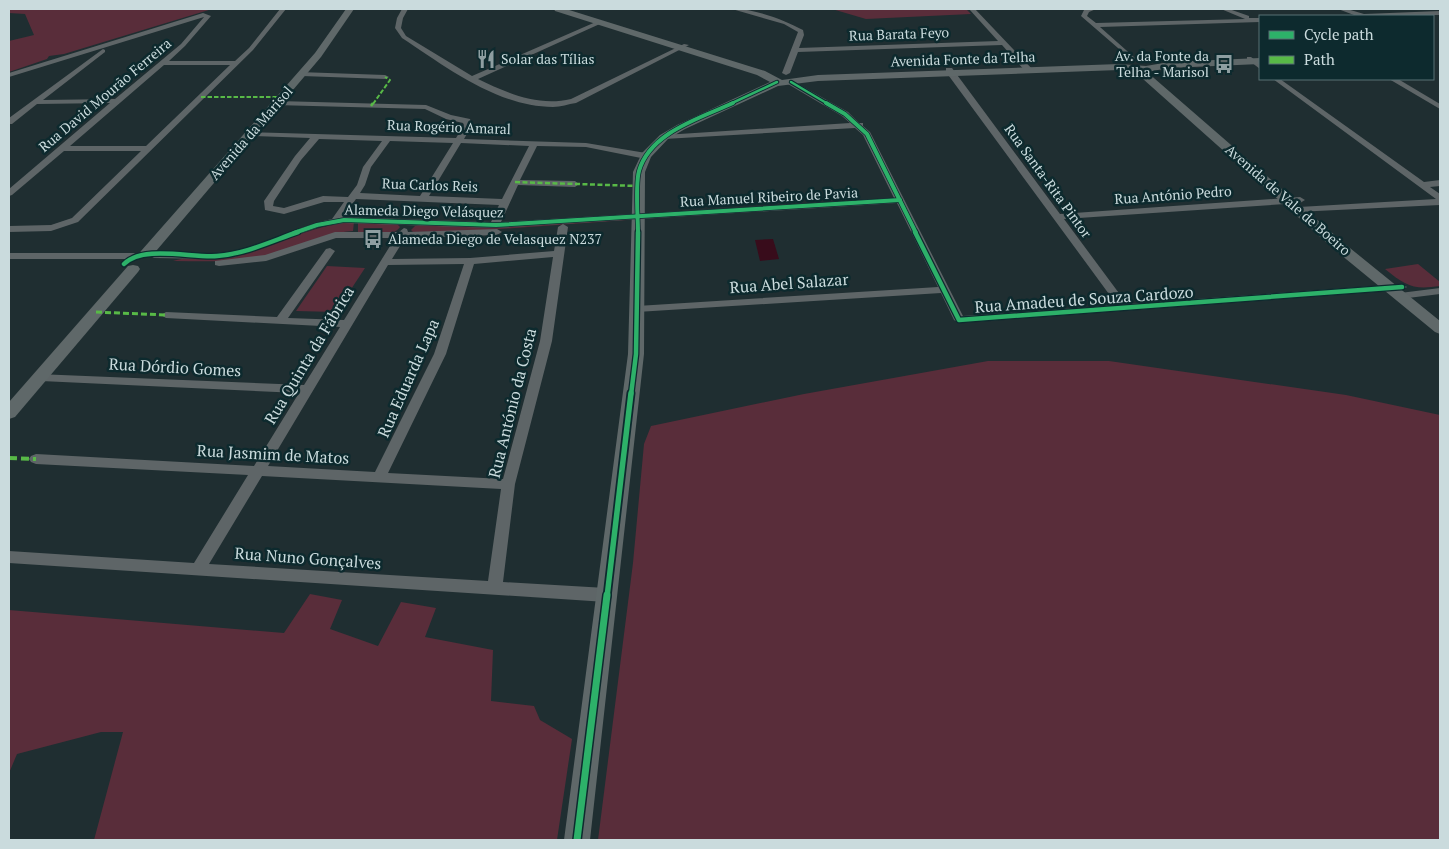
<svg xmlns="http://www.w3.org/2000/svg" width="1449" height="849" viewBox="0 0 1449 849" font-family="'PT Serif',serif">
  <rect width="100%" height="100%" fill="#1f2e31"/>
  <!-- green -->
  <g fill="#592d3a">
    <path d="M9,9H212L64,54L49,56L47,59L9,72V41L34,35L25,14L9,13Z"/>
    <path d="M832,9H966L971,14L866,19Z"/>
    <path d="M627,218V220L473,231L413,232L411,230L415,226L421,225L494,228Z"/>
    <path d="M354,222L353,231C320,233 293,250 261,257C232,263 202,261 173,261C188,255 213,261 231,257C273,248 310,225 354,222Z"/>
    <path d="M358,222L397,224L400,227C393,238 370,232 358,232Z"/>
    <path d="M1418,264L1440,282V286C1413,290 1406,286 1385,269Z"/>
    <path d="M327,266L365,268L336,312L296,311Z"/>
    <path d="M988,361H1109L1346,395L1440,415V840H598L633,563L644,444L651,426L804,394Z"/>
    <path d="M310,594L342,600L330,629L378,646L401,602L436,608L425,637L493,650L491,701L534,706L540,720L572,739L557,840H94L123,732H101L17,754L9,773V610L284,633Z"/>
  </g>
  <!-- water -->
  <path fill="#380c1b" d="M773,239L779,259L760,261L755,240Z"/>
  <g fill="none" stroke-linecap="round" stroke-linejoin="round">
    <!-- street -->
    <g fill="#5e6567" fill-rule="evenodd">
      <path d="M280,9H286L253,50L78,222L51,231L9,232V226L51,225L72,218L141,151H64L12,195L9,196V189L110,103L37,104L12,124H9V118L103,49L105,50V52L43,100L115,99L181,44L204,17L9,77V73L203,13L211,16L185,46L169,61H235L249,48ZM164,65H230L146,146H70Z"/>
      <path d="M402,9H408L403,18L401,28L406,36L472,76L598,21H602V23L478,79C507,93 538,107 571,99L684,44L689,45L576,103C568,104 561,107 553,107C498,107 446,67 402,38L395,28L397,18Z"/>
      <path d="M732,9C753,8 785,20 803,30L804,35L799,48L998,41L969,9H975L1033,70L1026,72L1002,45L798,52L790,73L786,75L782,73L798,32L784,24Z"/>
      <path d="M1096,9L1089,12L1087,16L1096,23L1245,19L1221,9H1229L1249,16V18H1260V22L1100,27L1135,58V60L1133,61L1081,16L1084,10Z"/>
      <path d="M1338,9H1347L1364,14L1440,11V15L1353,16L1354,15Z"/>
      <path d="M1247,57H1251L1260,64V69L1247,59Z"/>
      <path d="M946,68H952L1060,214L1300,197L1305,200L1300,203L1064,219L1127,304L1402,284L1407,287L1402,290L959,323L954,320L941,293L637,312L632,309L637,306L938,287L897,203L496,228L344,223L319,227L234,257L215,259L154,258L149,255L154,252C179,252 207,256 232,251C266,244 298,226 332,219L344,202H324L284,214L265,210L264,201L295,156L310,138L251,136H248V132L456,138L464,125L463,123L446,119L425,109L275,105L274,103L278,101L426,105L451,115L470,119L472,125L464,139L586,143L646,153L650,156L646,159L586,147L537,146L520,180L575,181L579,184L575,187L518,185L501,222L894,198L863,135L855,128L664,139L660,137L664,135L850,123L842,116L788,84V80H791L848,112L859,123H863V126L870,132L963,316L1117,305L946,72ZM319,139L382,141L363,167L357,185L348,197L323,196L284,208L273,206L274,201L301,160ZM390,141L453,143L420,196L360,193L365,185L371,167ZM461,143L529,146L502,199L429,196ZM356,199L499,205L491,222L343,217Z"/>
      <path d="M299,72L385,75L389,77L385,79L302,76H299Z"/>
      <path d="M1273,79H1280L1424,182L1440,180V186L1430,187L1440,194V205L1296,212V208L1299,207L1436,199Z"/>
      <path d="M1389,79H1398L1440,104V109Z"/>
      <path d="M563,224L568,227L552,341L515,484L503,582L606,588L611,590L614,595L611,600L606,602L9,563V551L194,563L248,475L36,464L31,462L29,459L31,456L36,454L254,466L299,393L41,381L35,377L37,374L304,385L340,327L166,318L161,315L166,312L277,317L326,249L330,248L335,251L288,318L344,320L395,238H336L266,261L219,266L215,265V261L265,255L335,232H399L404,228L407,229L408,232L497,229L502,232L497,235L405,238L392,259L470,258L554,251L558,227ZM553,257L540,341L503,479L388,473L446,354L474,264ZM464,264L434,354L375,472L268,466L388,265ZM262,476L501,489L488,581L209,564Z"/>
      <path d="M9,253H134L139,256L134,259H9Z"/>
      <path d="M1440,288V294L1400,299L1395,296L1400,293Z"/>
    </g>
    <!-- secondary -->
    <g fill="#5f6869" fill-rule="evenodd">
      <path d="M346,9H354L321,57L151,257H141L139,254L141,251L315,53Z"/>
      <path d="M554,9H566L765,71L782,80L818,75L1119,64L1146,66L1169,62L1260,58V64L1169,68L1147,72L1345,244L1440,321V334L1435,332L1335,250L1134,71L1119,70L818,81L778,86L685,129L668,139L651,157L645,172L644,354L590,840H564L628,354L633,172L642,153L660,135L677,125L770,82L757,75L555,11Z"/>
      <path d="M133,265L138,266L140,269L138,272L15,417L9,419V402L128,266Z"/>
    </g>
    <!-- quiet-far3 -->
    <g stroke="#58b947" stroke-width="2" stroke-dasharray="4.5 2" stroke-linecap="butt">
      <path d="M201,97H283"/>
      <path d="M373,104L390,80L385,77"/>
    </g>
    <!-- quiet-far2 -->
    <g stroke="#58b947" stroke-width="2.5" stroke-dasharray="5 2.5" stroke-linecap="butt">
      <path d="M371,106L373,103"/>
      <path d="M515,182L638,186"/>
    </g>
    <!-- quiet-far1 -->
    <path stroke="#58b947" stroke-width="3" stroke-dasharray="6 3" stroke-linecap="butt" d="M96,312L166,315"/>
    <!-- quiet -->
    <path stroke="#58b947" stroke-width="4" stroke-dasharray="8 4" stroke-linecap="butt" d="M9,458L36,459"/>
    <!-- cycleway-far4 casing -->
    <g stroke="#0d2a2e" stroke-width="4.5">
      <g id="cycleway-far4">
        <path d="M791,82L828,104"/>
        <path d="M730,104L777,82"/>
      </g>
    </g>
    <!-- cycleway-far3 casing -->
    <g stroke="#0d2a2e" stroke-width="5.5">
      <g id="cycleway-far3">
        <path d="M826,103L845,114L867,134L916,233"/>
        <path d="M294,233L317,225L344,220L496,225L900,200"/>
        <path d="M638,233C638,217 635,186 639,171C650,132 701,118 733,103"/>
      </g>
    </g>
    <!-- cycleway-far2 casing -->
    <g stroke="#0d2a2e" stroke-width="7">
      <g id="cycleway-far2">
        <path d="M915,232L959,320L1402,287"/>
        <path d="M124,264C143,245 191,258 217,256C245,254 272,241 298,232"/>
        <path d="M631,395L636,354L638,232"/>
      </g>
    </g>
    <!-- cycleway-far1 casing -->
    <g stroke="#0d2a2e" stroke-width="9">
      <path id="cycleway-far1" d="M607,597L631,393"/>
    </g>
    <!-- cycleway casing -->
    <g stroke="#0d2a2e" stroke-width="10">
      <path id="cycleway" d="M577,840L607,595"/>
    </g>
    <!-- cycleway-far4 -->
    <use href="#cycleway-far4" stroke="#2db169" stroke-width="2.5"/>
    <!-- cycleway-far3 -->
    <use href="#cycleway-far3" stroke="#2db169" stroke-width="4"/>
    <!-- cycleway-far2 -->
    <use href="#cycleway-far2" stroke="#2db169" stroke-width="4.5"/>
    <!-- cycleway-far1 -->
    <use href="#cycleway-far1" stroke="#2db169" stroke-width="5.5"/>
    <!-- cycleway -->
    <use href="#cycleway" stroke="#2db169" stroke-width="7"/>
  </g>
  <!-- icons -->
  <defs>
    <g id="restaurant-bare" transform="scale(1.5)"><path d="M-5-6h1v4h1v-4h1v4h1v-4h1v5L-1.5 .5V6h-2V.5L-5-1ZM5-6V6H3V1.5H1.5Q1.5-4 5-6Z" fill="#8e9ea1" stroke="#0d2a2e" stroke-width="2.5" paint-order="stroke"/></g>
    <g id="bus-bare" transform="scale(1.5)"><path d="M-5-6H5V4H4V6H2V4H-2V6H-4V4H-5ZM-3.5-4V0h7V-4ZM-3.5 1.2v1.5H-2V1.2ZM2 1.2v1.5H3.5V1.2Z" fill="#8e9ea1" stroke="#0d2a2e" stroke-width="2.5" paint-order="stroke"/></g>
  </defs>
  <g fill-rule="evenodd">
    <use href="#restaurant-bare" x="486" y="59"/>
    <use href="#bus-bare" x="1224" y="64"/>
    <use href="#bus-bare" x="373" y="239"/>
  </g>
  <g text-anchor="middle" stroke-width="5" stroke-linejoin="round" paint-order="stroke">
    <!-- far-street labels -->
    <g font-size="14" fill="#cadbdd" stroke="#0d2a2e">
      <text transform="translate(899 34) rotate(-2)" y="5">Rua Barata Feyo</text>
      <text transform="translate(963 59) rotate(-2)" y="5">Avenida Fonte da Telha</text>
      <text transform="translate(105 95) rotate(-40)" y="5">Rua David Mourão Ferreira</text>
      <text transform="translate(449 127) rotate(2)" y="5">Rua Rogério Amaral</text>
      <text transform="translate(251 133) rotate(-49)" y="5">Avenida da Marisol</text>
      <text transform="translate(1048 181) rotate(54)" y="5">Rua Santa-Rita Pintor</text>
      <text transform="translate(430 185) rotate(2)" y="5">Rua Carlos Reis</text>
      <text transform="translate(1173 195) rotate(-4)" y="5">Rua António Pedro</text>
      <text transform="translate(769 197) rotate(-3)" y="5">Rua Manuel Ribeiro de Pavia</text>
      <text transform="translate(1288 200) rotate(41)" y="5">Avenida de Vale de Boeiro</text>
      <text transform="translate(424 211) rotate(1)" y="5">Alameda Diego Velásquez</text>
    </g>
    <!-- far-poi labels -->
    <g font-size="14" fill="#cadbdd" stroke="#0d2a2e" text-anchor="start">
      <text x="1209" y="61" text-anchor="end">Av. da Fonte da<tspan x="1209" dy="16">Telha - Marisol</tspan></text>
      <text x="501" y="64">Solar das Tílias</text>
      <text x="388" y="244">Alameda Diego de Velasquez N237</text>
    </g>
    <!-- street labels -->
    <g font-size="16" fill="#cadbdd" stroke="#0d2a2e">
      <text transform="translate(789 283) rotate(-4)" y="6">Rua Abel Salazar</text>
      <text transform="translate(1084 299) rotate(-4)" y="6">Rua Amadeu de Souza Cardozo</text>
      <text transform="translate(309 355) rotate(-59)" y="6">Rua Quinta da Fábrica</text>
      <text transform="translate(175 367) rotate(3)" y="6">Rua Dórdio Gomes</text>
      <text transform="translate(408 378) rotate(-66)" y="6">Rua Eduarda Lapa</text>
      <text transform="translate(512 403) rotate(-76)" y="6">Rua António da Costa</text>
      <text transform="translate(273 454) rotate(3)" y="6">Rua Jasmim de Matos</text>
      <text transform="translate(308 558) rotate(4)" y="6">Rua Nuno Gonçalves</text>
    </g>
  </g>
  <!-- border -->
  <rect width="1449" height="849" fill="none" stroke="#cadbdd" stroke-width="20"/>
  <!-- legend -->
  <rect x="1259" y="15" width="175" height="65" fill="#0d2a2e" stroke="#597174"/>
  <rect x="1269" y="31" width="25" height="8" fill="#2db169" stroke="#597174"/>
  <text x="1304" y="40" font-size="15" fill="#cadbdd">Cycle path</text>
  <rect x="1269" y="56" width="25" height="8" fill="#58b947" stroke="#597174"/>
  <text x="1304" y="65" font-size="15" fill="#cadbdd">Path</text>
</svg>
